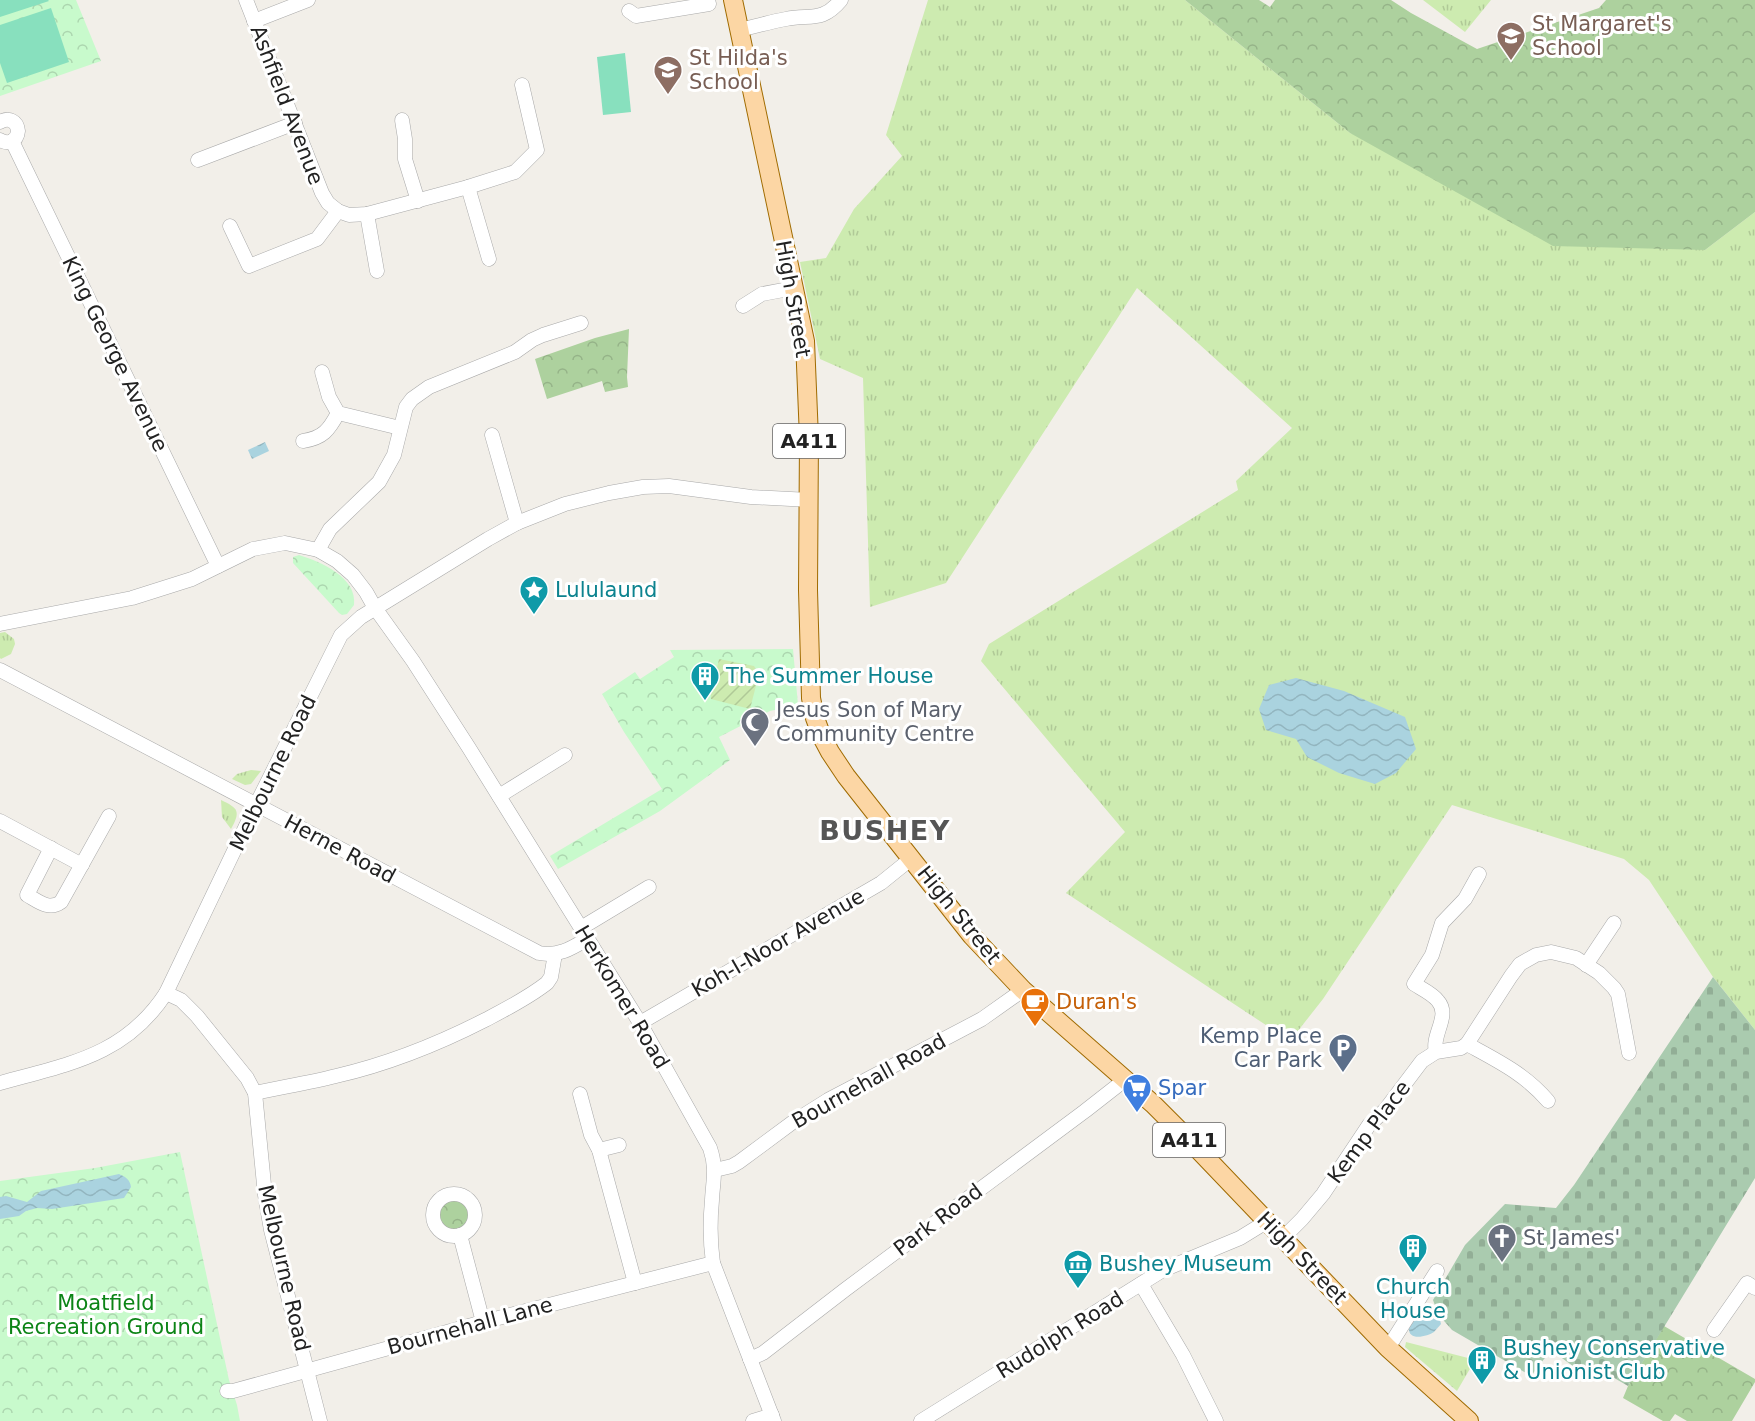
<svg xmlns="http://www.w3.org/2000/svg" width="1755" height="1421" viewBox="0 0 1755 1421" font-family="'DejaVu Sans',sans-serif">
  <defs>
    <pattern id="grass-tufts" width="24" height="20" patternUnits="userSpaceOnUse" patternTransform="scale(1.5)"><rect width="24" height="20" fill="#cdebb0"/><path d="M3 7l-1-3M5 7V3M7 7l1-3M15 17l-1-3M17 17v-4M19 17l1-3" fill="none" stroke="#b0c997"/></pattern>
    <pattern id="forest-crowns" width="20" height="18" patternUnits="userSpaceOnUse" patternTransform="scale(1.5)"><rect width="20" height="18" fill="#add19e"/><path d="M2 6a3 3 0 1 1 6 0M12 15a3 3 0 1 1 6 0" fill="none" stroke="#95b388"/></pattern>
    <pattern id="cemetery-stones" width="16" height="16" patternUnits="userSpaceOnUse" patternTransform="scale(1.5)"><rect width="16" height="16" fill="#aacbaf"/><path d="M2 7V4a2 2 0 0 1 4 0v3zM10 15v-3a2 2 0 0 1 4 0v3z" fill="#92ae96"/></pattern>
    <pattern id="park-crowns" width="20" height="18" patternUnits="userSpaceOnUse" patternTransform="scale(1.5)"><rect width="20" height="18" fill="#c8facc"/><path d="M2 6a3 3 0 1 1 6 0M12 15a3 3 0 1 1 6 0" fill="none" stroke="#acd6af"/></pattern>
    <pattern id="garden-furrows" width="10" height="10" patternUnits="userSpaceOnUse" patternTransform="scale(1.5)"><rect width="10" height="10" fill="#cdebb0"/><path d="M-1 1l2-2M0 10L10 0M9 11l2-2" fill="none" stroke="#b0c997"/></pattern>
    <pattern id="water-waves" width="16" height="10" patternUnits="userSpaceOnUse" patternTransform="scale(1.5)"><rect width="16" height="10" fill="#aad3df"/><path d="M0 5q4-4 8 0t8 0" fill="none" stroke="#92b5bf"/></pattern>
  </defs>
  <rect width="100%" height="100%" fill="#f2efe9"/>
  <!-- grass -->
  <g fill="url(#grass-tufts)">
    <path d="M928,0H1185L1350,133L1705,250L1755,212V1030L1713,977L1649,880L1624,859L1452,805L1323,999L1290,1041L1066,893L1125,832L981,661L989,644L1238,490L1236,481L1292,428L1137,288L946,583L870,607L863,378L820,359L800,262L826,258L854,209L902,156L886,135Z"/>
    <path d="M1423,0H1491L1465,32Z"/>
    <path d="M5,632L14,639L15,644L11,654L1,659L0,658V633Z"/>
    <path d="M251,770L261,771L251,784L245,785L232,779L237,774Z"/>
    <path d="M221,800C238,808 241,811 231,829L222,817Z"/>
    <path d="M1406,1342L1468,1358L1471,1362V1367L1457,1391L1405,1347Z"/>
  </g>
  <!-- forest -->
  <g fill="url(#forest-crowns)">
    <path d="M1185,0H1259L1270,7L1275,0H1391L1411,13L1477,49L1599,8L1606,0H1755V212L1705,250L1553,246L1350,133Z"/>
    <path d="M629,329L627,377L628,387L605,392L602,381L547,399L535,359L595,338Z"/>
    <circle cx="454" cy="1215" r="16"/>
    <path d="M1664,1326L1755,1379V1382L1732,1421H1687L1675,1414L1670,1421H1663L1623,1398L1628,1386Z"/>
  </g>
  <!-- cemetery -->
  <path fill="url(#cemetery-stones)" d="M1713,977L1755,1030V1178L1628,1386L1592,1365L1585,1375L1551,1350L1531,1376L1452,1330L1438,1314L1433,1300L1465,1245L1505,1204L1556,1208L1574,1185Z"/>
  <!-- park -->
  <g fill="url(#park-crowns)">
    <path d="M0,0H76L101,61L0,96Z"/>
    <path d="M299,555C321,562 357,577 354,605L347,614L342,615L339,613L293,563V557Z"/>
    <path d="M793,649L798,705L770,711L719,737L730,760L660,811L558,869L550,856L662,789L624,732L602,694L635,672L640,679L674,657L670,650Z"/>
    <path d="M180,1152L229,1380L237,1405L240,1421H0V1181L95,1168Z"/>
  </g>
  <!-- garden -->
  <path fill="url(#garden-furrows)" d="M719,659L754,666L759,674L750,709L711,699V694Z"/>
  <!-- pitch -->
  <g fill="#88e0be">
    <path d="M0,0H48L49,1L0,17Z"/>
    <path d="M51,8L69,62L7,83L0,63V25Z"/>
    <path d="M625,53L631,112L603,115L597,57Z"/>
  </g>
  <!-- water -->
  <g fill="url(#water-waves)">
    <path d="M265,442L269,451L252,459L248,450Z"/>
    <path d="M1296,678L1344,691L1405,717L1416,749L1396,773L1375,784L1339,773L1307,757L1296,739L1266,730L1259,709L1269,685Z"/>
    <path d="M119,1174C126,1177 130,1180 131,1187L124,1198L52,1209L37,1208L26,1211L19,1216L0,1219V1197L6,1196L27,1202L41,1191Z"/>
    <path d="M1430,1309L1439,1316L1441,1324C1439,1327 1436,1329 1434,1332C1428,1336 1408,1342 1409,1328C1409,1323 1415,1315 1418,1310Z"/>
  </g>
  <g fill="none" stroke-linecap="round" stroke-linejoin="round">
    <!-- minor casing -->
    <g stroke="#a9a9a9" stroke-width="15">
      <g id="minor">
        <path d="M246,0L322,193L328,203L338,211L349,215L367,214L468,187L515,172L537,150L522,85"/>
        <path d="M629,11L636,16L709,4L708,0"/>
        <path d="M254,21L308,0"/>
        <path d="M740,30C755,26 770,22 786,19C810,14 822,23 841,0"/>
        <path d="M402,120L405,139V159L418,201"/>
        <path d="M0,122C9,117 17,121 18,131C17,141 9,145 0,140"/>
        <path d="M12,141L218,566"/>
        <path d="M198,160L295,123"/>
        <path d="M468,187L489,259"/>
        <path d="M367,214L377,271"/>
        <path d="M230,226L249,266L317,239L338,211"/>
        <path d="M743,306L762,294L794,288"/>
        <path d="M322,372L329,397L338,413L400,428"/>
        <path d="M492,435L517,523"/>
        <path d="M303,441C323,438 329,430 338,413"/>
        <path d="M318,550L330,529L379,482L394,455L406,407L412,399L429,387L515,352L532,340L543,335L581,323"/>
        <path d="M0,624L132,598L192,579L253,549L285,543L318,550L337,561L353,575L366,592L375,608L413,661L469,748L640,1023L710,1148C717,1169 713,1180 712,1200C710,1221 710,1242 713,1263L774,1421"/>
        <path d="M0,670L539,953C558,957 572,948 587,939"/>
        <path d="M499,796L565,755"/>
        <path d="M0,821L82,865"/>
        <path d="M51,848L27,895C38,901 49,911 61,902L109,816"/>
        <path d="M581,928L649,887"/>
        <path d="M1586,965L1614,923"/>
        <path d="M640,1023L881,883L912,858"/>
        <path d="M1467,1044C1498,1061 1525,1074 1548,1101"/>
        <path d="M1436,1052C1431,1035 1451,1016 1438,1001C1433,994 1422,989 1414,984L1432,955L1442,923L1465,899L1479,874"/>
        <path d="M0,1083C68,1064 125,1056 166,993"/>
        <path d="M255,1093C282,1087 309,1083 336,1076C388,1064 438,1044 485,1020C506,1009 528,998 547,983L551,977L555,954"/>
        <path d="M580,1094L591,1135L599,1150L635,1283"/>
        <path d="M599,1150L619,1145"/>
        <path d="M715,1170L732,1166L739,1162L793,1122L828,1100L982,1019L1023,990"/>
        <circle cx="454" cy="1215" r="21"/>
        <path d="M460,1235L483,1322"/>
        <path d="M1282,1239L1302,1219L1323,1194L1369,1125L1385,1110L1422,1061L1436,1052L1461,1048L1467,1044L1511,976L1520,964L1536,955L1551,952L1576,958L1599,973L1614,988L1618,994L1629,1053"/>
        <path d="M1141,1284L1183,1355L1216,1421"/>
        <path d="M1714,1330L1747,1283L1755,1288"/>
        <path d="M1388,1348L1437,1271"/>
        <path d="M750,1359L763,1353L846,1289L1085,1111L1117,1086L1124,1078"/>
        <path d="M227,1391H233L483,1322L713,1263"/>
        <path d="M320,1421L271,1230L265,1195L255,1093L247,1078L197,1016L181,1000L166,993L256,805L341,635L361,617L488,539L517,523L565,504L609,493L643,487L669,486L751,497L810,500"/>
        <path d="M753,1421L772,1415"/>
        <path d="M921,1421L1163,1270L1240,1238L1266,1222"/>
      </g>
    </g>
    <!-- major casing -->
    <g stroke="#a06b00" stroke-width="20">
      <path id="major" d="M733,0L805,341L809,438L808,590L811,698L815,718L822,737L830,752L846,776L972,936L1023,990L1153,1104L1190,1141L1388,1348L1469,1421"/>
    </g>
    <!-- minor -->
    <use href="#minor" stroke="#fff" stroke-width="14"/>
    <!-- major -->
    <use href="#major" stroke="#fcd6a4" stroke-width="18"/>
  </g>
  <!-- icons -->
  <defs>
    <g id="school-pin" transform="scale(1.5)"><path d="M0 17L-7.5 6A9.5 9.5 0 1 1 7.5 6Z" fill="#8d6e63" stroke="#fff"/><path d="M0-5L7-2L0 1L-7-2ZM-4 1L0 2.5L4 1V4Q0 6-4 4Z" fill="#fff"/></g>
    <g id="sight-pin" transform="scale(1.5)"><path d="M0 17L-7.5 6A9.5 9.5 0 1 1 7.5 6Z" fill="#0f9aa8" stroke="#fff"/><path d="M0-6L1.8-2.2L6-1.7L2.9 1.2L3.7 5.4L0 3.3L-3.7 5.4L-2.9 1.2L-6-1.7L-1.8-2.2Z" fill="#fff"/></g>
    <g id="building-pin" transform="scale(1.5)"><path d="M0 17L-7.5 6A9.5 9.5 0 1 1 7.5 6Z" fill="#0f9aa8" stroke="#fff"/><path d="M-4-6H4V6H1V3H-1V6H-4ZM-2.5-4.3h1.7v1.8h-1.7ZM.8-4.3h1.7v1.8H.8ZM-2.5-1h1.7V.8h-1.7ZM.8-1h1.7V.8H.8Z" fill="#fff"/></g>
    <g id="mosque-pin" transform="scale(1.5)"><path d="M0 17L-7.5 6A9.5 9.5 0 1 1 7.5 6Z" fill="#6b7280" stroke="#fff"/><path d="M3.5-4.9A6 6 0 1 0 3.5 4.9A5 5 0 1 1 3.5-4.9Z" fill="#fff"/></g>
    <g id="cafe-pin" transform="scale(1.5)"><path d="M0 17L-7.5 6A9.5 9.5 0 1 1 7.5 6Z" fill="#e8710a" stroke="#fff"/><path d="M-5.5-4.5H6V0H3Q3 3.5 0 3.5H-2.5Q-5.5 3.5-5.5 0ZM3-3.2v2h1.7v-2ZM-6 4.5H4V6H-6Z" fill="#fff"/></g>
    <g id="parking-pin" transform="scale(1.5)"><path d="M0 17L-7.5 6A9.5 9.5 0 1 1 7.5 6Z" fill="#5c6f8a" stroke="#fff"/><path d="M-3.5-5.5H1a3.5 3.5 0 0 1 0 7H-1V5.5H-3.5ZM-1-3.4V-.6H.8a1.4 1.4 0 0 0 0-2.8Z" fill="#fff"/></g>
    <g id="supermarket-pin" transform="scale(1.5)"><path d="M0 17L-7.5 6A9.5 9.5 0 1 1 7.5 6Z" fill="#3f7fe0" stroke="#fff"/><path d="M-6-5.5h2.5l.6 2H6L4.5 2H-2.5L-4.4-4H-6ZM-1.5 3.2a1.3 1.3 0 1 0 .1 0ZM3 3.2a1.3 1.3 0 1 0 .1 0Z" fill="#fff"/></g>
    <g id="church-pin" transform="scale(1.5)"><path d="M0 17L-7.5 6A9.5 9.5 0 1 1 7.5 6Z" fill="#6b7280" stroke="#fff"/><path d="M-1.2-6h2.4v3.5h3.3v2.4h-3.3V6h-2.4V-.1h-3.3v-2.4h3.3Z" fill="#fff"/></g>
    <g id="museum-pin" transform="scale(1.5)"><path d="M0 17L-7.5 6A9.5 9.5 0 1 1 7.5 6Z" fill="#0f9aa8" stroke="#fff"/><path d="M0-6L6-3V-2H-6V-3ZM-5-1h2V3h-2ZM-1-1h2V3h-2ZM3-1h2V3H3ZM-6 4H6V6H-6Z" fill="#fff"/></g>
  </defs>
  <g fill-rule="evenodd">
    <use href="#school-pin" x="1511" y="36"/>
    <use href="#school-pin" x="668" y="70"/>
    <use href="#sight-pin" x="534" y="590"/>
    <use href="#building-pin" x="705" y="676"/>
    <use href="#mosque-pin" x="755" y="722"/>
    <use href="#cafe-pin" x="1035" y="1002"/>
    <use href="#parking-pin" x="1343" y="1048"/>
    <use href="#supermarket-pin" x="1137" y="1088"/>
    <use href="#church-pin" x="1502" y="1238"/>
    <use href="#building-pin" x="1413" y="1248"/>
    <use href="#museum-pin" x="1078" y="1264"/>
    <use href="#building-pin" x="1482" y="1360"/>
  </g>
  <g text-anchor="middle" stroke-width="6" stroke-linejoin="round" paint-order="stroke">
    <!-- shield labels -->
    <g fill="#fff" stroke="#646464" stroke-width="1.5">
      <rect x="773" y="424" width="72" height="34" rx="4.5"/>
      <rect x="1153" y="1123" width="72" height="34" rx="4.5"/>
    </g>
    <g font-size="20" font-weight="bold" fill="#222">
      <text x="809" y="448">A411</text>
      <text x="1189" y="1147">A411</text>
    </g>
    <!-- education labels -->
    <g font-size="21" fill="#785e54" stroke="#fff" text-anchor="start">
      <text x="1532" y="31">St Margaret's<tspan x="1532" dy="24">School</tspan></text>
      <text x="689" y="65">St Hilda's<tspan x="689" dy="24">School</tspan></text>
    </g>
    <!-- street labels -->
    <g font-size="21" fill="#222" stroke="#fff">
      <text transform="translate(287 105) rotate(69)" y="7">Ashfield Avenue</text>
      <text transform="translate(793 299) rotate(80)" y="7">High Street</text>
      <text transform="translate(115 354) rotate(64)" y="7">King George Avenue</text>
      <text transform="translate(273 773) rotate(-64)" y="7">Melbourne Road</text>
      <text transform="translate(340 849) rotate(28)" y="7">Herne Road</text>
      <text transform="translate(959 915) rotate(51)" y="7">High Street</text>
      <text transform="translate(778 943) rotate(-30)" y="7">Koh-I-Noor Avenue</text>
      <text transform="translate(622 997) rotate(59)" y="7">Herkomer Road</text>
      <text transform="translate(869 1081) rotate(-29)" y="7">Bournehall Road</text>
      <text transform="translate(1369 1132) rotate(-53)" y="7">Kemp Place</text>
      <text transform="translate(938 1220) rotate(-37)" y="7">Park Road</text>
      <text transform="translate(1302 1258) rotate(46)" y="7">High Street</text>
      <text transform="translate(284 1268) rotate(77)" y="7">Melbourne Road</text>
      <text transform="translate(470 1326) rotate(-15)" y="7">Bournehall Lane</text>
      <text transform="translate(1060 1335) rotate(-32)" y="7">Rudolph Road</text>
    </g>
    <!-- culture labels -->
    <g font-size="21" fill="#0d838f" stroke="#fff" text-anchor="start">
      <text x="555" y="597">Lululaund</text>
      <text x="726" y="683">The Summer House</text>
      <text x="1099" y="1271">Bushey Museum</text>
      <text x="1413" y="1294" text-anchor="middle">Church<tspan x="1413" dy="24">House</tspan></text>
      <text x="1503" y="1355">Bushey Conservative<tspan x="1503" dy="24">&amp; Unionist Club</tspan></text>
    </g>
    <!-- worship labels -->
    <g font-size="21" fill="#5b616d" stroke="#fff" text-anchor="start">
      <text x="776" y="717">Jesus Son of Mary<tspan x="776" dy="24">Community Centre</tspan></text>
      <text x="1523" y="1245">St James'</text>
    </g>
    <!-- food labels -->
    <g font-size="21" fill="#c56008" stroke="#fff" text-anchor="start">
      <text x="1056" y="1009">Duran's</text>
    </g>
    <!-- service labels -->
    <g font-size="21" fill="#4e5e75" stroke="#fff" text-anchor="end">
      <text x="1322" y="1043">Kemp Place<tspan x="1322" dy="24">Car Park</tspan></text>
    </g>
    <!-- shop labels -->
    <g font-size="21" fill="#366cbe" stroke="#fff" text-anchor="start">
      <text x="1158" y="1095">Spar</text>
    </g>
    <!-- park labels -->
    <g font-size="21" fill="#0c8416" stroke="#fff">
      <text x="106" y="1310">Moatfield<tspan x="106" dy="24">Recreation Ground</tspan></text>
    </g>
    <!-- district labels -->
    <g font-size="27" font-weight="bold" letter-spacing="1.5" fill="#555" stroke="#fff">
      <text x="885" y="840">BUSHEY</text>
    </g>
  </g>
</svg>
